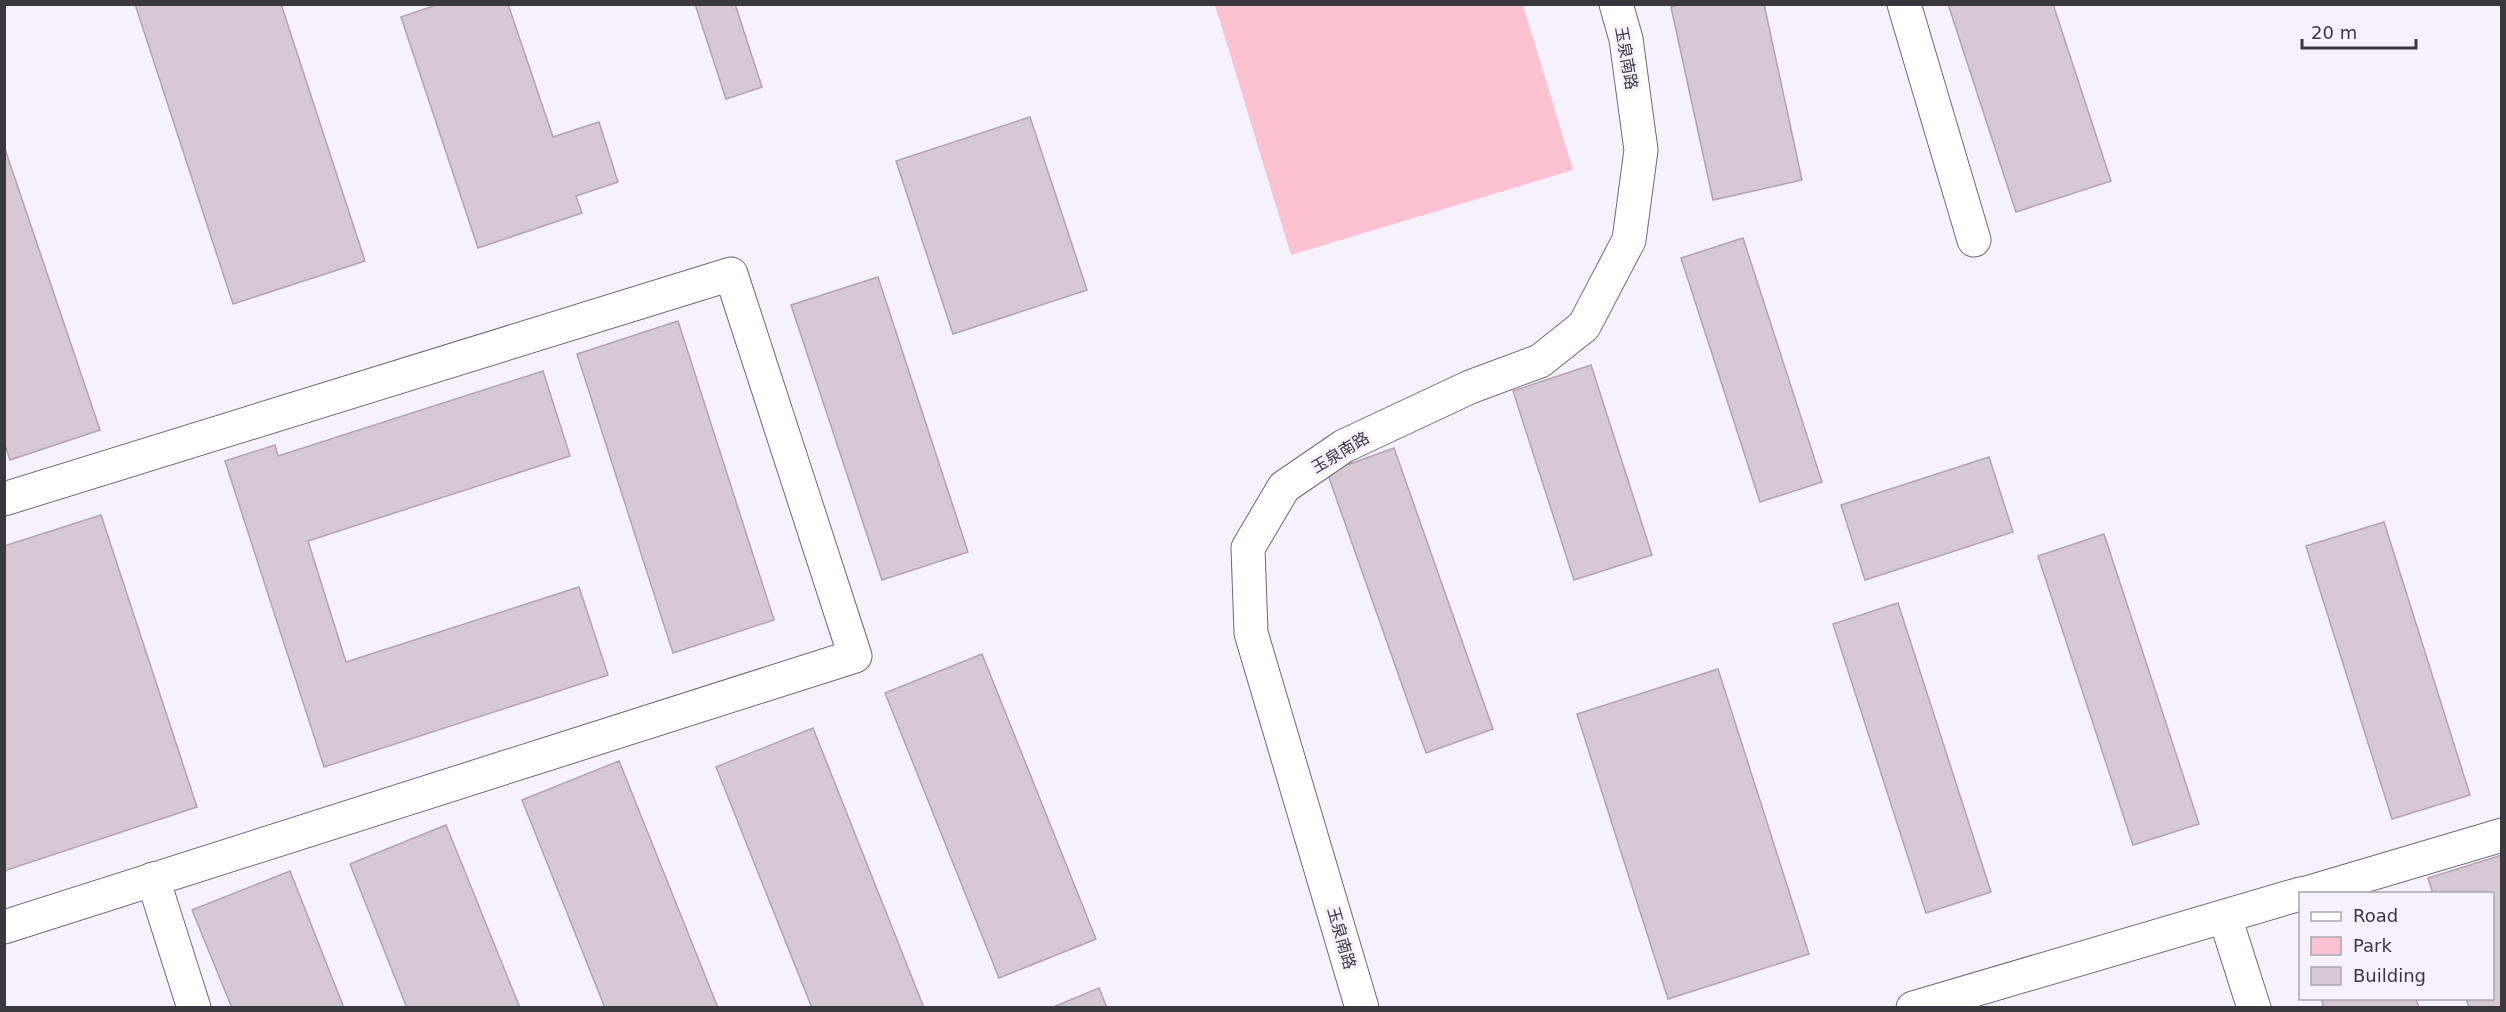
<svg xmlns="http://www.w3.org/2000/svg" width="2506" height="1012" viewBox="0 0 2506 1012" font-family="'DejaVu Sans','Noto Sans SC',sans-serif">
  <rect width="100%" height="100%" fill="#f5f1fd"/>
  <!-- green -->
  <path fill="#fcc2d1" d="M1215,5H1523L1573,170L1291,255Z"/>
  <!-- building -->
  <g fill="#d8c7d5" stroke="#b3a3b0" stroke-width="1.5">
    <path d="M135,4H281L365,261L233,304Z"/>
    <path d="M439,4H508L553,137L599,122L618,182L576,196L582,213L478,248L401,17Z"/>
    <path d="M695,4H735L762,87L726,99Z"/>
    <path d="M1681,4H1764L1802,180L1713,200L1671,7Z"/>
    <path d="M1948,4H2053L2111,181L2016,212Z"/>
    <path d="M1030,117L1087,290L953,334L896,161Z"/>
    <path d="M4,146L100,430L10,460L4,442Z"/>
    <path d="M1743,238L1822,482L1760,502L1681,258Z"/>
    <path d="M878,277L968,552L882,580L791,305Z"/>
    <path d="M678,321L774,620L673,653L577,354Z"/>
    <path d="M1591,365L1652,555L1574,580L1513,391Z"/>
    <path d="M543,371L570,456L308,541L346,662L579,587L608,675L324,767L225,461L275,445L278,456Z"/>
    <path d="M1394,448L1493,729L1426,753L1327,472Z"/>
    <path d="M1989,457L2013,532L1865,580L1841,505Z"/>
    <path d="M101,515L197,807L4,871V546Z"/>
    <path d="M2384,522L2470,795L2392,819L2306,546Z"/>
    <path d="M2104,534L2199,824L2133,845L2038,556Z"/>
    <path d="M1898,603L1991,892L1926,913L1833,624Z"/>
    <path d="M982,654L1096,939L999,978L885,693Z"/>
    <path d="M1718,669L1809,954L1668,999L1577,714Z"/>
    <path d="M813,728L924,1008H812L716,767Z"/>
    <path d="M619,761L718,1008H605L522,800Z"/>
    <path d="M446,825L520,1008H407L350,864Z"/>
    <path d="M2502,855V1008H2469L2466,998H2492V894H2433L2428,878Z"/>
    <path d="M290,871L344,1008H232L192,910Z"/>
    <path d="M1099,988L1107,1008H1051Z"/>
    <path d="M2321,998H2416L2419,1008H2324Z"/>
  </g>
  <g fill="none" stroke-linecap="round" stroke-linejoin="round">
    <!-- minor casing -->
    <g stroke="#6f697a" stroke-width="35">
      <g id="minor">
        <path d="M1904,4L1974,240"/>
        <path d="M4,499L731,274L855,656L4,927"/>
        <path d="M153,879L194,1008"/>
        <path d="M2303,894L2502,835"/>
        <path d="M2225,917L2254,1008"/>
        <path d="M1362,1008L1251,633L1248,548L1284,487L1344,446L1470,387L1540,361L1584,326L1629,240L1641,150L1626,39L1616,4"/>
        <path d="M1913,1008L2300,894"/>
      </g>
    </g>
    <!-- minor -->
    <use href="#minor" stroke="#fff" stroke-width="33"/>
  </g>
  <g text-anchor="middle" stroke-width="6" stroke-linejoin="round" paint-order="stroke">
    <!-- street labels -->
    <g font-size="16" fill="#3a383f" stroke="#f5f1fd">
      <text transform="translate(1627 58) rotate(80)" y="6">玉泉南路</text>
      <text transform="translate(1340 452) rotate(-31)" y="6">玉泉南路</text>
      <text transform="translate(1342 938) rotate(74)" y="6">玉泉南路</text>
    </g>
  </g>
  <!-- border -->
  <rect width="2506" height="1012" fill="none" stroke="#3a383f" stroke-width="12"/>
  <!-- legend -->
  <rect x="2299" y="892" width="195" height="108" fill="#f5f1fd" stroke="#aaa7b1" stroke-width="1.5"/>
  <rect x="2311" y="912" width="30" height="9" fill="#ffffff" stroke="#aaa7b1" stroke-width="1.5"/>
  <text x="2353" y="922" font-size="18" fill="#3a383f">Road</text>
  <rect x="2311" y="937" width="30" height="18" fill="#fcc2d1" stroke="#aaa7b1" stroke-width="1.5"/>
  <text x="2353" y="952" font-size="18" fill="#3a383f">Park</text>
  <rect x="2311" y="967" width="30" height="18" fill="#d8c7d5" stroke="#aaa7b1" stroke-width="1.5"/>
  <text x="2353" y="982" font-size="18" fill="#3a383f">Building</text>
  <!-- scale -->
  <path d="M2302 39v9h114v-9" fill="none" stroke="#3a383f" stroke-width="3"/>
  <text x="2311" y="39" font-size="18" fill="#3a383f" stroke="#f5f1fd" stroke-width="4.5" paint-order="stroke">20 m</text>
</svg>
